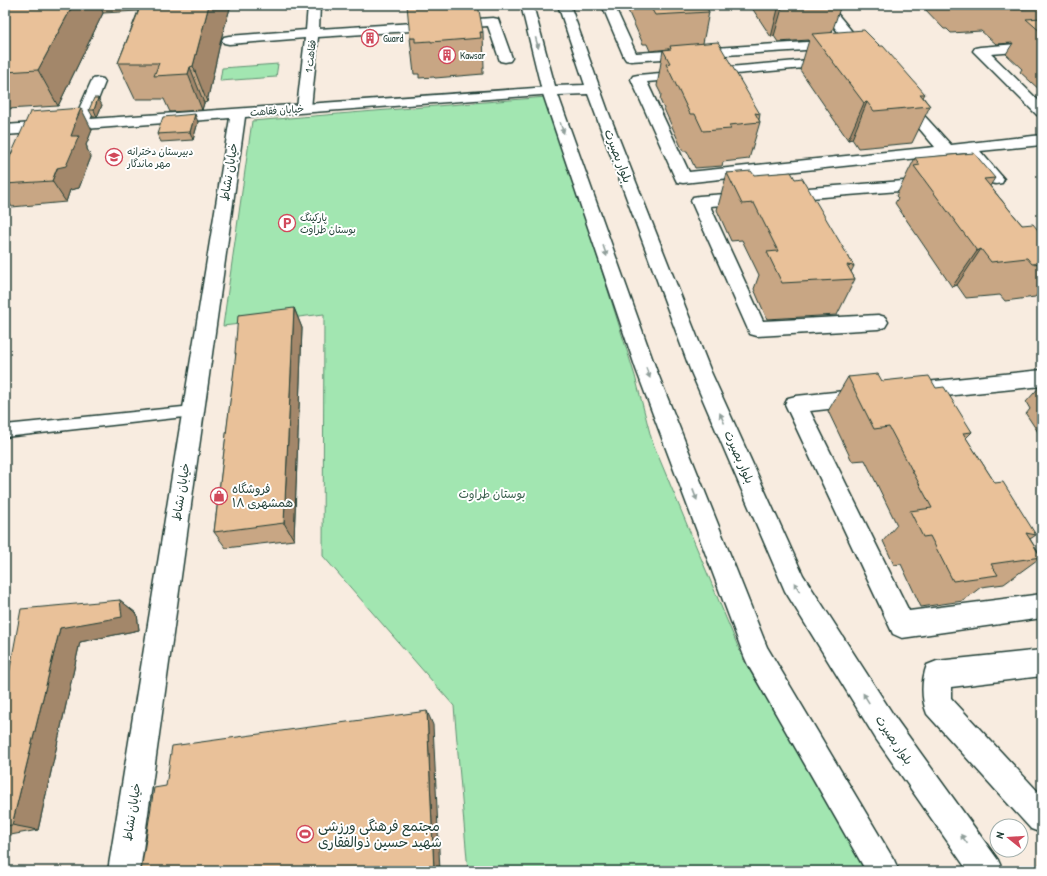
<svg xmlns="http://www.w3.org/2000/svg" width="1047" height="876" viewBox="0 0 1047 876" font-family="'Patrick Hand','Playpen Sans Arabic',sans-serif">
  <rect width="100%" height="100%" fill="#f8ece0"/>
  <filter id="ink" filterUnits="userSpaceOnUse"><feTurbulence type="fractalNoise" baseFrequency=".025" numOctaves="2"/><feDisplacementMap in="SourceGraphic" scale="8" xChannelSelector="R" yChannelSelector="G"/><feConvolveMatrix kernelMatrix="1 2 1 2 8 2 1 2 1" color-interpolation-filters="sRGB"/></filter>
  <g filter="url(#ink)">
    <!-- green -->
    <g fill="#a2e6b1" stroke="#609272">
      <path d="M278,64L276,77L220,81L222,68Z"/>
      <path d="M547,97L635,376L652,441L744,661L871,871H468L454,706L323,556L324,314L223,326L252,121Z"/>
    </g>
    <g fill="none" stroke-linecap="round" stroke-linejoin="round">
      <!-- service casing -->
      <g stroke="#1f3d34" stroke-width="3">
        <path id="service" d="M193,406L198,407L200,411L198,415L193,416L5,437V425Z"/>
      </g>
      <!-- minor casing -->
      <g stroke="#1f3d34" stroke-width="3">
        <g id="minor">
          <path d="M308,5H320L319,29L493,18L498,19L512,58L510,61L505,62L500,61L488,26L318,37L311,108L309,111L304,112L299,111L297,108L305,38L229,44L224,43L222,40L224,37L229,36L306,30Z"/>
          <path d="M602,5H614L636,53L837,40L842,41L844,44L842,47L837,48L631,61L626,60L624,57Z"/>
          <path d="M817,5H830L859,40L861,43L859,46H849Z"/>
          <path d="M1042,42V50L991,54L1042,104V116L1037,115L973,51L975,48L980,47Z"/>
          <path d="M832,58L837,59L839,62L837,65L647,82L689,172L935,147L896,101L898,98L903,97L908,98L951,145L1042,135V145L980,151L1004,179L1002,183L996,184L990,183L965,153L683,183L677,182L675,178L631,79L633,76L638,75Z"/>
          <path d="M98,78L103,79L105,82L88,125L85,128L80,130L75,128L72,125L91,82L93,79Z"/>
          <path d="M931,179L937,180L939,184L937,188L710,206L763,321L878,315L885,317L888,322L885,327L878,329L757,336L750,334L691,201L693,197L699,196Z"/>
          <path d="M1042,370V386L916,399L909,397L906,391L909,385L916,383Z"/>
          <path d="M864,389L871,391L875,397L871,403L864,405L810,411L909,611L1042,594V618L902,638L893,634L785,404L788,398L796,396Z"/>
          <path d="M1042,650V676L951,687V698L1042,796V833L1031,829L927,714C921,699 921,680 927,665L937,661Z"/>
        </g>
      </g>
      <!-- tertiary casing -->
      <g stroke="#1f3d34" stroke-width="3">
        <path id="tertiary" d="M549,87L554,88L556,91L554,94L245,117L140,871H108L230,118L5,135V125Z"/>
      </g>
      <!-- secondary casing -->
      <g stroke="#1f3d34" stroke-width="3">
        <path id="secondary" d="M521,5H533L555,86L585,85L558,5H570L608,111L711,372L803,575L896,719L998,860L1003,871H968L876,739L785,591L691,372L588,94L558,95L656,369L767,647L894,860L899,871H866L748,665L744,656L636,369L542,91Z"/>
      </g>
      <!-- service -->
      <use href="#service" fill="#fff" fill-rule="evenodd"/>
      <!-- minor -->
      <use href="#minor" fill="#fff" fill-rule="evenodd"/>
      <!-- tertiary -->
      <use href="#tertiary" fill="#fff" fill-rule="evenodd"/>
      <!-- secondary -->
      <use href="#secondary" fill="#fff" fill-rule="evenodd"/>
    </g>
    <!-- wall -->
    <g fill="#c8a684" stroke="#1f3d34">
      <path d="M5,5H231L221,39L207,102L204,103L202,110L170,112L164,99H135L118,63L138,11L103,13L58,106L7,109L6,107H5Z"/>
      <path d="M626,5H705L709,12L703,43L760,114L759,120L760,122L749,159L723,162L722,166L695,168L687,151H683L660,100L661,94L657,86L663,50L669,49L650,51L647,44H643L626,6Z"/>
      <path d="M750,5H841L832,32L925,94L923,97L930,106L912,143L858,148L852,139L848,140L800,70L809,40L778,42L774,36L771,37Z"/>
      <path d="M924,5H1042V92L1020,72L1022,69L1006,54L1013,43L996,44L981,31L951,33L947,29H944L923,7Z"/>
      <path d="M483,32L484,68H483V74L435,78L434,77L419,78V74H414L410,38Z"/>
      <path d="M102,105L97,117H93L89,110Z"/>
      <path d="M198,122L193,140L161,142L157,134Z"/>
      <path d="M92,130L86,145L87,147V149L91,157L79,188L70,190L66,202L12,207L5,196V168Z"/>
      <path d="M915,158L995,178L990,186L1022,225L1042,235V289L1035,297L1005,301L1000,295L966,298L957,285L952,287L895,203L898,198L896,196Z"/>
      <path d="M727,173L795,179L854,266L851,272L855,279L837,315L767,319L754,289L759,275L742,240L731,241L717,210Z"/>
      <path d="M294,308L302,328L294,540L226,548L214,532L236,356L235,353Z"/>
      <path d="M848,377L936,388L972,432L966,438L995,483L1036,535L1030,539L1041,557L1004,584L981,587L963,601L921,607L901,564L894,565L883,541L897,525L865,460L852,461L828,411Z"/>
      <path d="M1042,384V438L1026,414L1030,409L1026,402Z"/>
      <path d="M120,600L137,614L139,630L80,642L38,830L5,836V674H9Z"/>
    </g>
    <!-- shaded-wall -->
    <g fill="#a3876b" stroke="#1f3d34">
      <path d="M73,5H100L103,13L58,106L38,70Z"/>
      <path d="M209,5H231L221,39L207,102L193,66Z"/>
      <path d="M779,5H783L774,36L771,37Z"/>
      <path d="M190,67L204,103L202,110L188,74Z"/>
      <path d="M98,98L102,105L97,117L94,110Z"/>
      <path d="M867,102L852,139L848,140L864,103Z"/>
      <path d="M81,108L92,130L86,145L87,147V149L91,157L79,188L70,190L66,202L52,181L71,136L74,125Z"/>
      <path d="M195,114L198,122L193,140L190,132Z"/>
      <path d="M981,249L957,285L952,287L977,251Z"/>
      <path d="M294,308L302,328L294,540L284,523Z"/>
      <path d="M120,600L137,614L139,630L80,642L38,830L12,825L60,628Z"/>
      <path d="M427,711L433,725L440,871H434Z"/>
    </g>
    <!-- building -->
    <g fill="#e9c199" stroke="#1f3d34">
      <path d="M5,5H73L38,70L5,72Z"/>
      <path d="M141,5H209L193,66L190,67L188,74L154,76L159,63H118Z"/>
      <path d="M407,5H478L483,32H480L481,38L431,42V41L415,42V38H410Z"/>
      <path d="M646,5H705L709,12L655,15L651,8H648Z"/>
      <path d="M787,5H820L789,7Z"/>
      <path d="M1009,5H1042V8L1014,9Z"/>
      <path d="M1042,18V33L1026,19Z"/>
      <path d="M864,30L880,46H883L925,94H920L930,106L874,111L867,102L864,103L812,34Z"/>
      <path d="M718,42L760,114L755,113L760,122L729,125L731,129L703,131L695,114H690L666,64L670,63L663,50L671,49L670,46Z"/>
      <path d="M94,98H98L94,110H89Z"/>
      <path d="M81,108L74,125H75L71,136H79L66,166L57,168L52,181L5,184V168L30,112Z"/>
      <path d="M195,114L190,132L157,134L163,117Z"/>
      <path d="M974,153L995,178L984,179L1022,225L1033,224L1042,235V263L1032,264L1027,258L991,262L981,249L977,251L914,166L920,165L915,158Z"/>
      <path d="M751,171L754,175L791,172L795,179L802,178L854,266L847,265L855,279L782,283L767,252L778,251L754,203L742,204L727,173Z"/>
      <path d="M294,308L284,523L214,532L236,353H235L238,315Z"/>
      <path d="M878,374L882,381L929,376L936,388L944,387L972,432L963,433L995,483L1003,482L1036,535L1026,533L1041,557L991,564L998,575L953,581L930,536L923,537L910,511L932,508L889,427L874,429L848,377Z"/>
      <path d="M120,600L122,617L60,628L12,825L5,826V674H9L21,609Z"/>
      <path d="M427,711L434,871H141L154,788L166,786L172,746Z"/>
    </g>
    <!-- one-way arrows -->
    <defs><path id="oneway-solid" d="M-6-.8H1V-3.2L6.5 0L1 3.2V.8H-6Z"/></defs>
    <g fill="#8f9e9a">
      <use href="#oneway-solid" transform="translate(537 43) rotate(75)"/>
      <use href="#oneway-solid" transform="translate(562 128) rotate(71)"/>
      <use href="#oneway-solid" transform="translate(605 251) rotate(71)"/>
      <use href="#oneway-solid" transform="translate(648 373) rotate(69)"/>
      <use href="#oneway-solid" transform="translate(722 418) rotate(-114)"/>
      <use href="#oneway-solid" transform="translate(695 495) rotate(69)"/>
      <use href="#oneway-solid" transform="translate(797 587) rotate(-121)"/>
      <use href="#oneway-solid" transform="translate(866 698) rotate(-122)"/>
      <use href="#oneway-solid" transform="translate(964 839) rotate(-125)"/>
    </g>
  </g>
  <!-- icons -->
  <defs>
    <g id="building-ring" transform="scale(0.9)"><circle r="9.5" fill="#fff" stroke="#d1495b" stroke-width="1.5"/><path d="M-4-6H4V6H1V3H-1V6H-4ZM-2.5-4.3h1.7v1.8h-1.7ZM.8-4.3h1.7v1.8H.8ZM-2.5-1h1.7V.8h-1.7ZM.8-1h1.7V.8H.8Z" fill="#d1495b"/></g>
    <g id="school-ring" transform="scale(0.9)"><circle r="9.5" fill="#fff" stroke="#d1495b" stroke-width="1.5"/><path d="M0-5L7-2L0 1L-7-2ZM-4 1L0 2.5L4 1V4Q0 6-4 4Z" fill="#d1495b"/></g>
    <g id="parking-ring" transform="scale(0.9)"><circle r="9.5" fill="#fff" stroke="#d1495b" stroke-width="1.5"/><path d="M-3.5-5.5H1a3.5 3.5 0 0 1 0 7H-1V5.5H-3.5ZM-1-3.4V-.6H.8a1.4 1.4 0 0 0 0-2.8Z" fill="#d1495b"/></g>
    <g id="shop-ring" transform="scale(0.9)"><circle r="9.5" fill="#fff" stroke="#d1495b" stroke-width="1.5"/><path d="M-5-2.5h2.3a2.7 3.5 0 0 1 5.4 0H5L5.5 6h-11ZM-1.5-2.5h3a1.5 2.3 0 0 0-3 0Z" fill="#d1495b"/></g>
    <g id="stadium-ring" transform="scale(0.9)"><circle r="9.5" fill="#fff" stroke="#d1495b" stroke-width="1.5"/><path d="M0-5a6.5 5 0 1 0 0 10a6.5 5 0 1 0 0-10ZM-3.5-1.8h7v3.6h-7Z" fill="#d1495b"/></g>
  </defs>
  <g fill-rule="evenodd">
    <use href="#building-ring" x="370" y="38"/>
    <use href="#building-ring" x="447" y="55"/>
    <use href="#school-ring" x="114" y="157"/>
    <use href="#parking-ring" x="287" y="223"/>
    <use href="#shop-ring" x="219" y="496"/>
    <use href="#stadium-ring" x="305" y="834"/>
  </g>
  <g text-anchor="middle" stroke-width="4" stroke-linejoin="round" paint-order="stroke">
    <!-- far-poi labels -->
    <g font-size="10" fill="#1f3d34" stroke="#fff" text-anchor="start">
      <text x="383" y="42">Guard</text>
      <text x="460" y="59">Kawsar</text>
      <text x="127" y="155">دبیرستان دخترانه<tspan x="127" dy="12">مهر ماندگار</tspan></text>
      <text x="300" y="221">پارکینگ<tspan x="300" dy="12">بوستان طراوت</tspan></text>
    </g>
    <!-- far-street labels -->
    <g font-size="10" fill="#1f3d34" stroke="#fff">
      <text transform="translate(310 56) rotate(-83)" y="4">فقاهت 1</text>
      <text transform="translate(277 110) rotate(-4)" y="4">خیابان فقاهت</text>
    </g>
    <!-- street labels -->
    <g font-size="12" fill="#1f3d34" stroke="#fff">
      <text transform="translate(618 156) rotate(69)" y="4">بلوار بصیرت</text>
      <text transform="translate(229 172) rotate(-81)" y="4">خیابان نشاط</text>
      <text transform="translate(739 457) rotate(66)" y="4">بلوار بصیرت</text>
      <text transform="translate(181 492) rotate(-81)" y="4">خیابان نشاط</text>
      <text transform="translate(894 740) rotate(56)" y="4">بلوار بصیرت</text>
      <text transform="translate(132 812) rotate(-81)" y="4">خیابان نشاط</text>
    </g>
    <!-- poi labels -->
    <g font-size="12" fill="#1f3d34" stroke="#fff" text-anchor="start">
      <text x="232" y="493">فروشگاه<tspan x="232" dy="14">همشهری ۱۸</tspan></text>
    </g>
    <!-- park labels -->
    <g font-size="12" fill="#395f4d" stroke="#fff">
      <text x="492" y="498">بوستان طراوت</text>
    </g>
    <!-- near-poi labels -->
    <g font-size="14" fill="#1f3d34" stroke="#fff" text-anchor="start">
      <text x="318" y="831">مجتمع فرهنگی ورزشی<tspan x="318" dy="16">شهید حسین ذوالفقاری</tspan></text>
    </g>
  </g>
  <!-- margin -->
  <rect width="1047" height="876" fill="none" stroke="#fff" stroke-width="20"/>
  <rect x="10" y="10" width="1027" height="856" fill="none" stroke="#1f3d34" stroke-width="1.5" filter="url(#ink)"/>
  <!-- north arrow -->
  <g transform="translate(1009 838) rotate(287)"><circle r="19" fill="#ffffff" stroke="#a5b1ae"/>
  <path d="M0-3L7 15L0 10L-7 15Z" fill="#d1495b"/>
  <text y="-6" font-size="11" font-weight="bold" text-anchor="middle" fill="#1f3d34">N</text>
  </g>
</svg>
